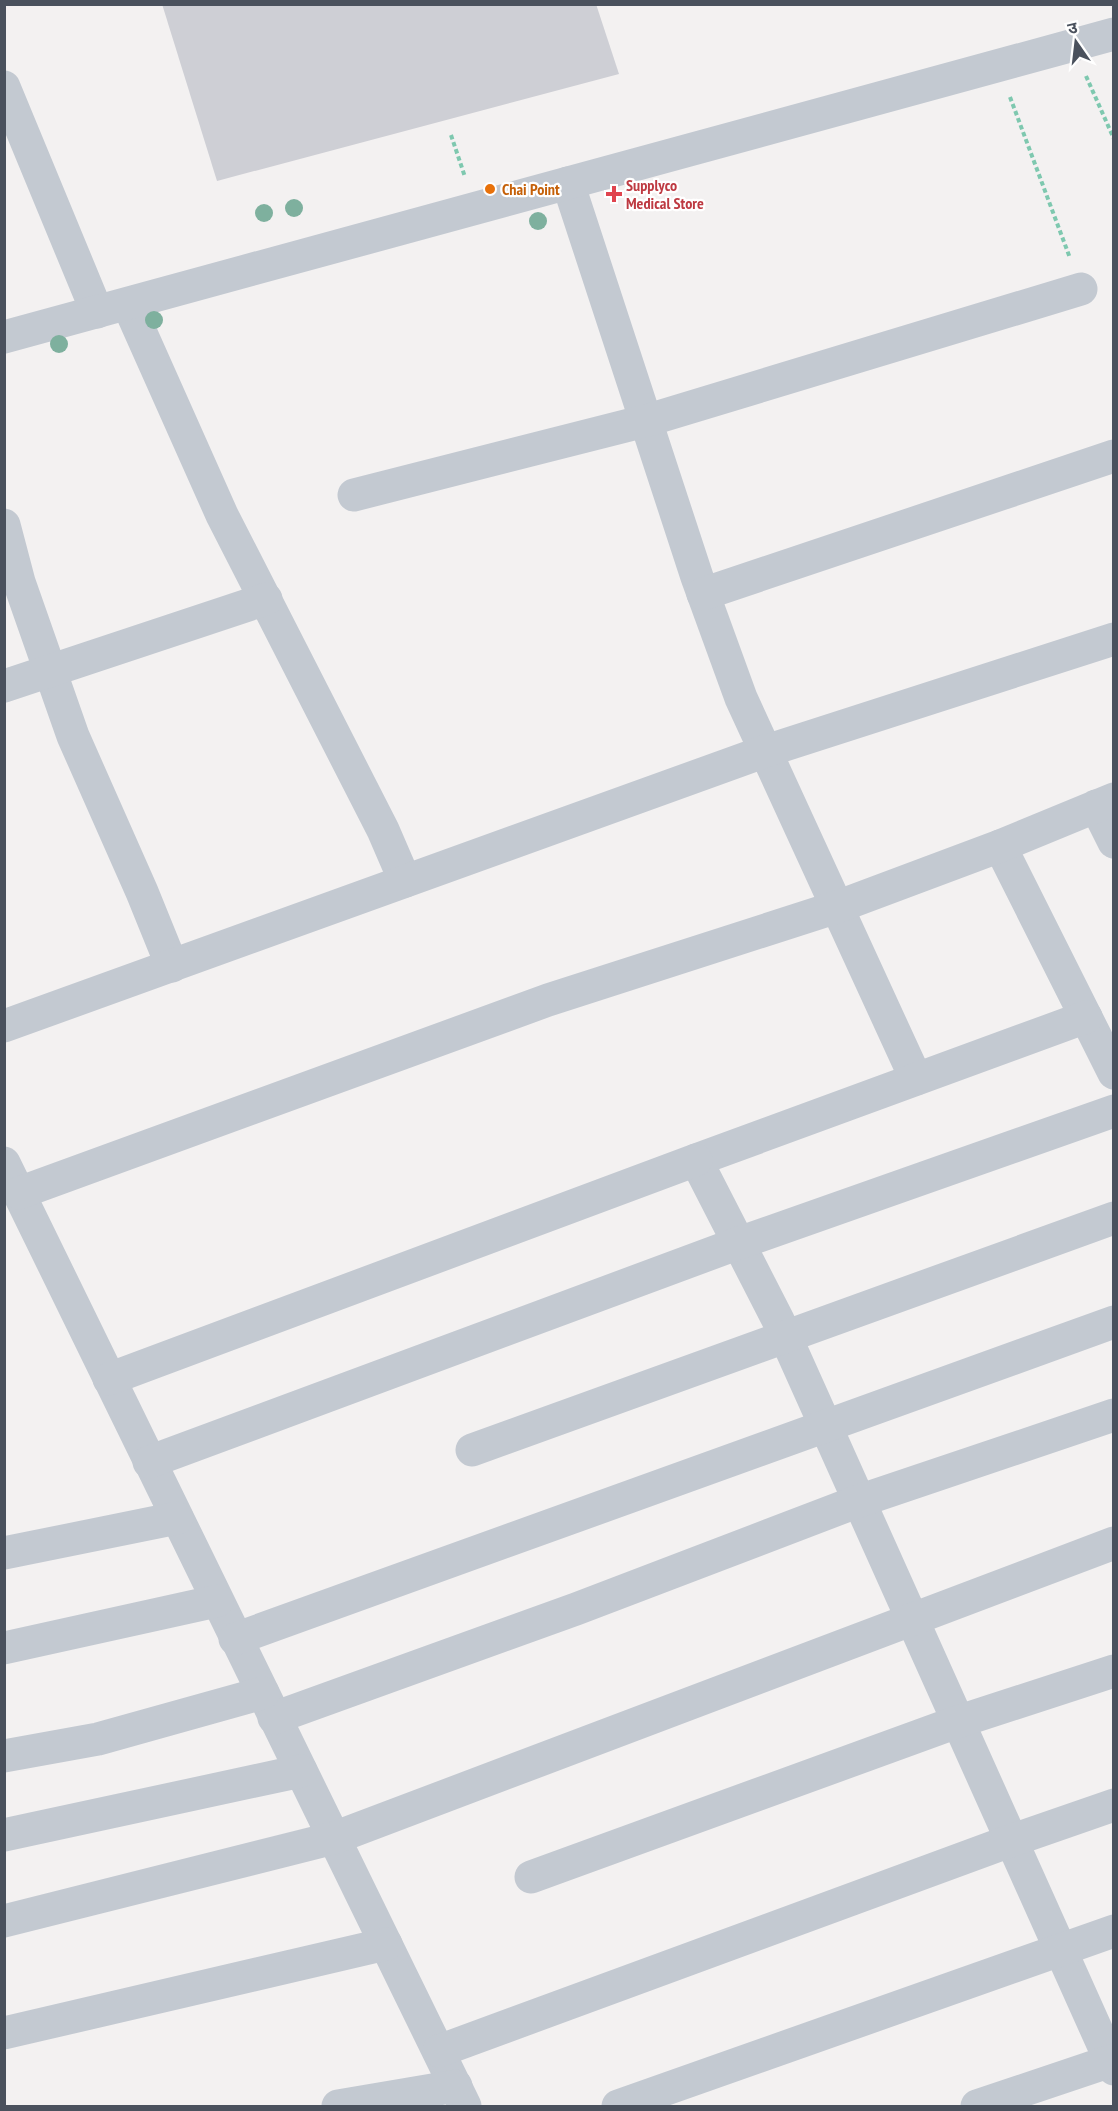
<svg xmlns="http://www.w3.org/2000/svg" width="1118" height="2111" viewBox="0 0 1118 2111" font-family="'PT Sans Narrow','Noto Sans Devanagari',sans-serif">
  <rect width="100%" height="100%" fill="#f3f1f1"/>
  <!-- building -->
  <path fill="#cecfd5" d="M162,4H596L619,74L217,181Z"/>
  <g fill="none" stroke-linecap="round" stroke-linejoin="round">
    <!-- path -->
    <g stroke="#7ec8af" stroke-width="4" stroke-dasharray="4.5 3" stroke-linecap="butt">
      <path d="M1086,76L1114,139"/>
      <path d="M1010,97L1070,258"/>
      <path d="M451,135L465,177"/>
    </g>
    <!-- street -->
    <g stroke="#c3c9d1" stroke-width="33">
      <path d="M4,87L97,312"/>
      <path d="M568,183L697,577L741,698L916,1079"/>
      <path d="M128,304L222,515L383,830L405,881"/>
      <path d="M4,337L1114,34"/>
      <path d="M354,495L645,421L1081,289"/>
      <path d="M4,525L19,582L73,736L142,892L172,966"/>
      <path d="M703,594L1114,456"/>
      <path d="M4,686L266,599"/>
      <path d="M1096,806L1114,842"/>
      <path d="M1000,846L1114,1073"/>
      <path d="M1086,1017L696,1160L778,1320L1114,2069"/>
      <path d="M4,1026L766,751L1114,639"/>
      <path d="M4,1163L465,2106"/>
      <path d="M19,1193L548,1000L837,907L1000,846L1114,799"/>
      <path d="M109,1379L696,1160"/>
      <path d="M472,1450L1114,1218"/>
      <path d="M149,1462L739,1243L1114,1111"/>
      <path d="M4,1553L177,1518"/>
      <path d="M235,1639L1114,1322"/>
      <path d="M4,1648L217,1601"/>
      <path d="M274,1718L576,1609L859,1501L1114,1415"/>
      <path d="M4,1756L98,1739L263,1693"/>
      <path d="M4,1835L301,1771"/>
      <path d="M531,1877L957,1722L1114,1671"/>
      <path d="M4,1921L334,1838L1114,1543"/>
      <path d="M4,2033L386,1944"/>
      <path d="M439,2051L1010,1841L1114,1805"/>
      <path d="M338,2106L456,2086"/>
      <path d="M618,2106L1114,1931"/>
      <path d="M977,2106L1114,2060"/>
    </g>
  </g>
  <!-- trees -->
  <g fill="#7eb09e">
    <circle cx="294" cy="208" r="9"/>
    <circle cx="264" cy="213" r="9"/>
    <circle cx="538" cy="221" r="9"/>
    <circle cx="154" cy="320" r="9"/>
    <circle cx="59" cy="344" r="9"/>
  </g>
  <!-- markers -->
  <circle fill="#e8710a" stroke="#fff" stroke-width="2" cx="490" cy="189" r="6"/>
  <path fill="#e0444e" stroke="#fff" stroke-width="2" d="M611 185h6v6h6v6h-6v6h-6v-6h-6v-6h6z"/>
  <g text-anchor="middle" stroke-width="4.5" stroke-linejoin="round" paint-order="stroke">
    <!-- health labels -->
    <g font-size="16" font-weight="bold" fill="#be3a42" stroke="#fff" text-anchor="start">
      <text x="626" y="191">Supplyco<tspan x="626" dy="18">Medical Store</tspan></text>
    </g>
    <!-- food labels -->
    <g font-size="16" font-weight="bold" fill="#c56008" stroke="#fff" text-anchor="start">
      <text x="502" y="195">Chai Point</text>
    </g>
  </g>
  <!-- border -->
  <rect width="1118" height="2111" fill="none" stroke="#4a515d" stroke-width="12"/>
  <!-- north arrow -->
  <g transform="translate(1076 42) rotate(346)" stroke="#ffffff" stroke-width="4.5" paint-order="stroke">
  <path d="M0-4.5L10 22L0 15L-10 22Z" fill="#4a515d"/>
  <text y="-9" font-size="16" font-weight="bold" text-anchor="middle" fill="#4a515d">उ</text>
  </g>
</svg>
